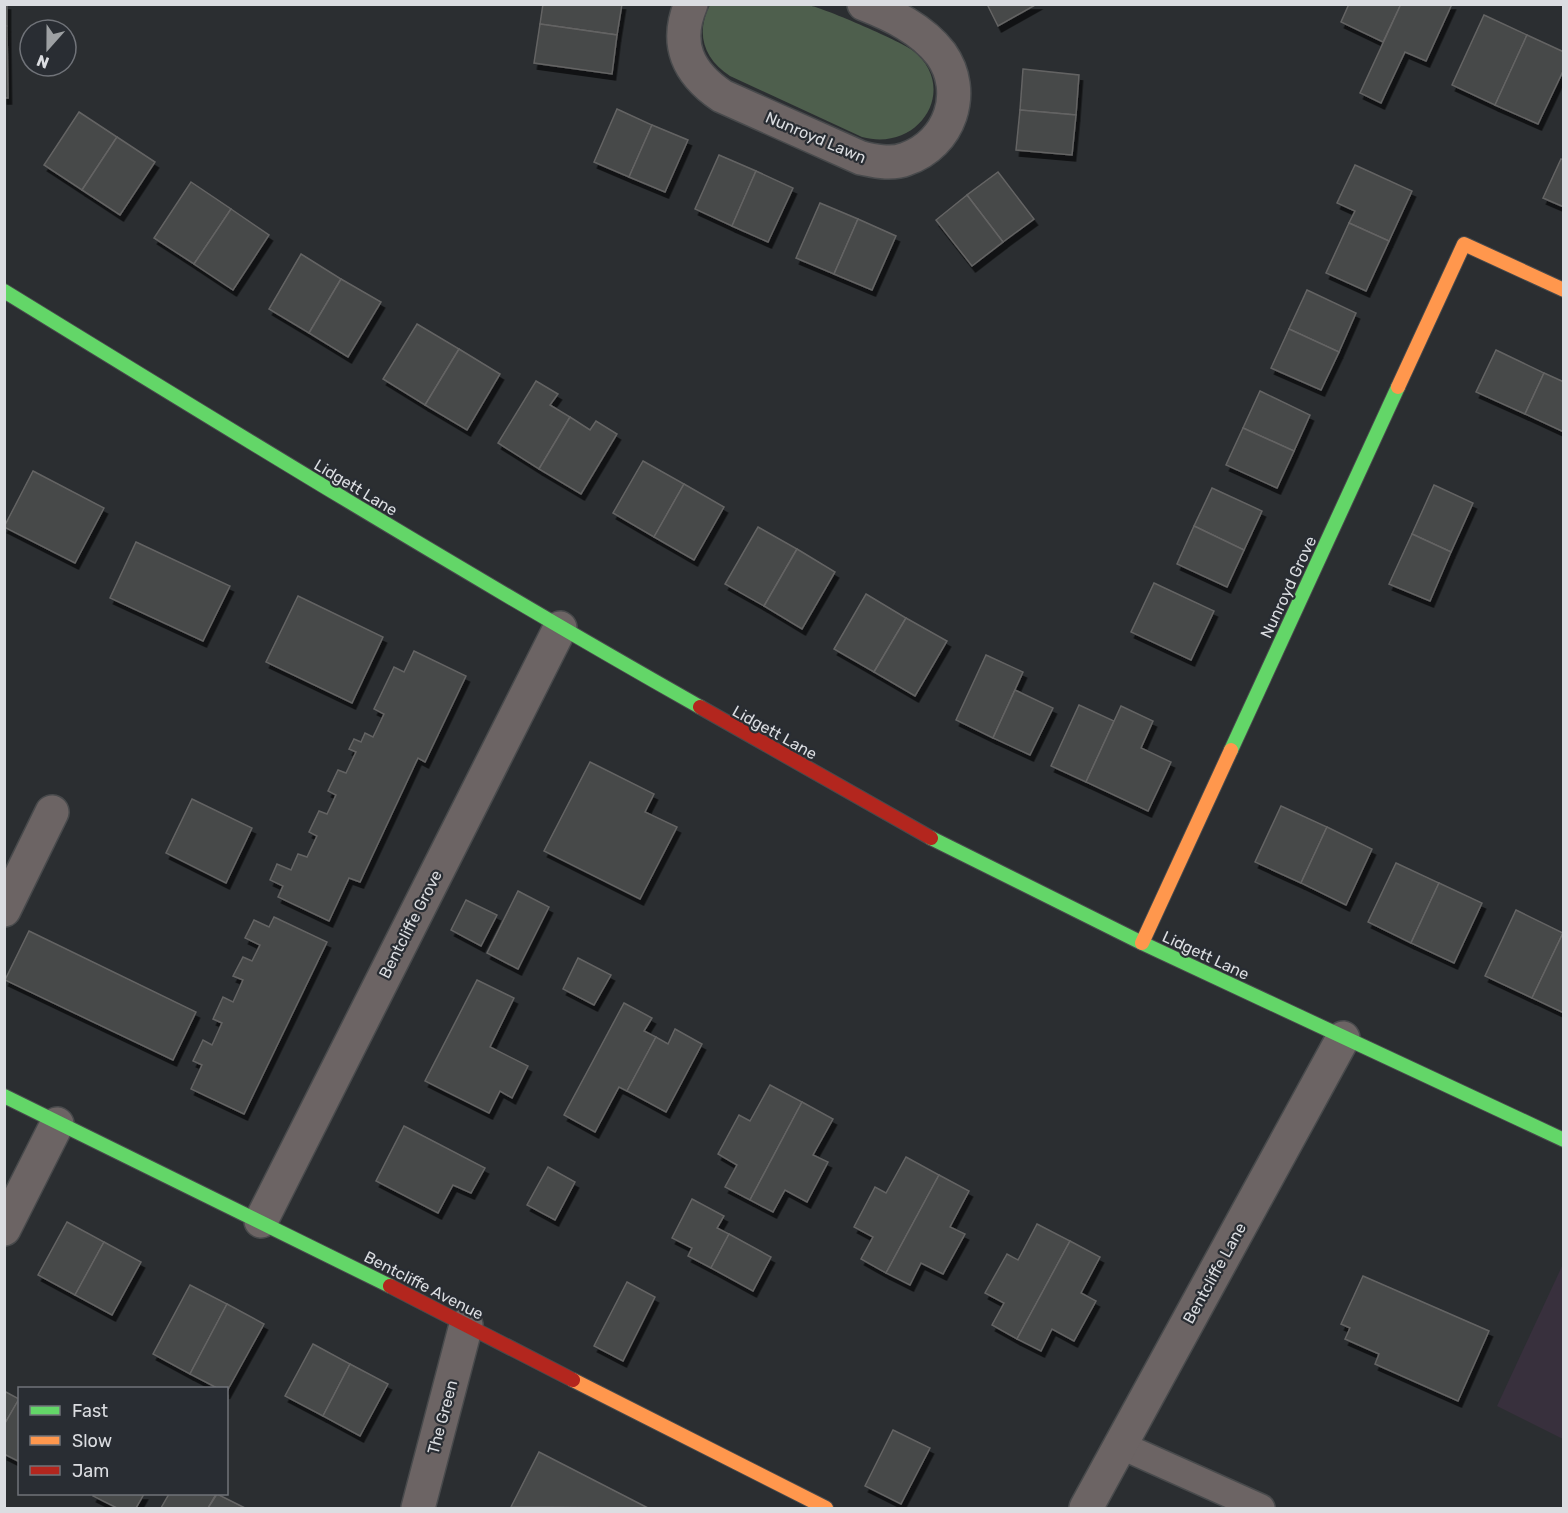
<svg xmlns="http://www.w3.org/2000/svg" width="1568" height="1513" viewBox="0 0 1568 1513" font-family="Rubik,sans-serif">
  <defs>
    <filter id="shadow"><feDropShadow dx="3.5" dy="6" stdDeviation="0" flood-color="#0009"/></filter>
  </defs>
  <rect width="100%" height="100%" fill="#2b2e31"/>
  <!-- commercial -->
  <path fill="#38303d" d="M1563,1264V1439L1497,1406Z"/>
  <!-- forest -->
  <path fill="#4e5f4d" d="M710,5C742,5 775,2 807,5C820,6 900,41 912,50C960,86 921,153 862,137L730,76C704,59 695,33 710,5Z"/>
  <!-- building -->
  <g fill="#474848" stroke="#646464" stroke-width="1.5" filter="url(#shadow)">
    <rect x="4" y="4" width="3" height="22"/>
    <path d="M543,4H622L617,35L540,24Z"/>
    <path d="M987,4H1037L998,26Z"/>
    <path d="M1349,4H1401L1383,42L1341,22Z"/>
    <path d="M1401,4H1452L1426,61L1405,52L1381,103L1360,93Z"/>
    <path d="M1484,15L1527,35L1495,105L1452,85Z"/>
    <path d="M540,24L617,35L612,74L534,63Z"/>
    <path d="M4,26H7L8,98H4Z"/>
    <path d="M1527,35L1564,52V69L1538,124L1495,105Z"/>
    <path d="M1023,69L1079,75L1076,115L1020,110Z"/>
    <path d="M617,109L652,125L629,177L594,162Z"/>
    <path d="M1020,110L1076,115L1072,155L1016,150Z"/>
    <path d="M79,112L117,137L82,190L44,165Z"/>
    <path d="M652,125L688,140L665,192L629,177Z"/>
    <path d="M117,137L155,162L120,215L82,190Z"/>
    <path d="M719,155L756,171L732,226L695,209Z"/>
    <path d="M1561,159L1564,160V207L1543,198Z"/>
    <path d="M1355,165L1412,191L1389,241L1349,223L1355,211L1337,203Z"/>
    <path d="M756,171L793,188L768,242L732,226Z"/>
    <path d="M998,172L1034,219L1003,242L967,195Z"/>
    <path d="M191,182L231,209L194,264L154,238Z"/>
    <path d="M967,195L1003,242L972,266L936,220Z"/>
    <path d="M820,203L858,219L834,274L796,258Z"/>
    <path d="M231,209L269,235L233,290L194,264Z"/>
    <path d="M858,219L896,236L872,290L834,274Z"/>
    <path d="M1349,223L1389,241L1366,291L1326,273Z"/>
    <path d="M301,254L341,279L309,333L269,309Z"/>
    <path d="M341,279L381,302L348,357L309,333Z"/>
    <path d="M1307,290L1356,313L1339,352L1289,329Z"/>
    <path d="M417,324L459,349L425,405L383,379Z"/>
    <path d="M1289,329L1339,352L1321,390L1271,368Z"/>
    <path d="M459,349L500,374L467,430L425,405Z"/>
    <path d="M1496,350L1544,373L1525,414L1476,392Z"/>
    <path d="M1544,373L1564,382V432L1525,414Z"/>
    <path d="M536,381L558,394L550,405L570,417L539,469L498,443Z"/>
    <path d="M1260,391L1310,415L1294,451L1243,428Z"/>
    <path d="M570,417L590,430L596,421L617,434L581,494L539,469Z"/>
    <path d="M1243,428L1294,451L1277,488L1226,465Z"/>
    <path d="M643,461L684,484L654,537L613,513Z"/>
    <path d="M33,471L104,508L75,563L4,527Z"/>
    <path d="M684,484L724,507L694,560L654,537Z"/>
    <path d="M1434,485L1473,503L1451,552L1412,534Z"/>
    <path d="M1212,488L1262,511L1244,550L1194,526Z"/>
    <path d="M1194,526L1244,550L1227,587L1177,564Z"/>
    <path d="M758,527L797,549L764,606L725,584Z"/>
    <path d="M1412,534L1451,552L1430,601L1389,584Z"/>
    <path d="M136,542L230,586L203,641L110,598Z"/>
    <path d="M797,549L835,572L802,629L764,606Z"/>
    <path d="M1154,583L1214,611L1191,660L1131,632Z"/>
    <path d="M866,594L906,618L874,672L834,649Z"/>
    <path d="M298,596L383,637L352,703L266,662Z"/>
    <path d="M906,618L947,641L915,696L874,672Z"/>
    <path d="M414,651L466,676L425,762L418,758L360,882L349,878L329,921L278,897L283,886L270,880L277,864L291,870L298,854L307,857L317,836L309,832L319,811L327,814L336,795L328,791L338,770L346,773L356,752L349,749L354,739L361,742L365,733L373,737L384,714L374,709L394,667L404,672Z"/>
    <path d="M986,655L1023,672L993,738L956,720Z"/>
    <path d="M1015,690L1053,708L1030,755L993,738Z"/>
    <path d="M1079,705L1114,721L1086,782L1051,766Z"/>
    <path d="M1121,706L1153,721L1141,748L1171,762L1148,811L1086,782Z"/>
    <path d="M590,762L654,794L645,812L677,827L640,899L544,851Z"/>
    <path d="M192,799L252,828L226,883L166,853Z"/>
    <path d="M1281,806L1327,827L1301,883L1255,862Z"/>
    <path d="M1327,827L1372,849L1346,905L1301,883Z"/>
    <path d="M1396,863L1439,883L1411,943L1368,922Z"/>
    <path d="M1439,883L1482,903L1454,963L1411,943Z"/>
    <path d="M518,891L549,907L518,969L487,953Z"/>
    <path d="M466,900L497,915L481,946L451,930Z"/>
    <path d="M1516,910L1563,933L1532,998L1485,976Z"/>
    <path d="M274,917L327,942L244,1114L191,1089L202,1065L193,1061L203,1040L212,1045L222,1023L213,1019L223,997L233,1002L243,980L233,976L243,957L252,961L260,945L245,938L254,920L269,927Z"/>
    <path d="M29,931L196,1012L173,1060L5,980Z"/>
    <path d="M1563,933H1564V1013L1532,998Z"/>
    <path d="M578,958L611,975L594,1005L563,989Z"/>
    <path d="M477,980L514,998L490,1047L528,1066L512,1098L500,1091L489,1113L425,1081Z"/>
    <path d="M624,1003L652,1018L644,1031L656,1037L627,1091L619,1087L595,1132L564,1115Z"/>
    <path d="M675,1029L702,1044L666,1112L627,1091L656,1037L668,1044Z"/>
    <path d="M770,1085L802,1102L750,1200L725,1187L737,1165L718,1154L739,1115L750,1121Z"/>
    <path d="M802,1102L833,1119L813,1155L828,1162L807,1202L785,1190L773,1212L750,1200Z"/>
    <path d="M404,1126L485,1168L471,1193L453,1185L438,1213L376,1181Z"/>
    <path d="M906,1157L939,1175L886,1273L861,1259L873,1237L854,1227L875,1187L886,1193Z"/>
    <path d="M548,1167L575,1182L555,1220L527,1205Z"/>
    <path d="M939,1175L969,1191L950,1227L965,1234L943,1274L921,1263L910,1285L886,1273Z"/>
    <path d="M692,1199L724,1216L717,1228L729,1234L711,1268L688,1256L692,1248L672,1238Z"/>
    <path d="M67,1222L104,1242L75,1295L38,1275Z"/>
    <path d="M1037,1224L1070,1241L1017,1339L992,1325L1004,1303L985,1293L1007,1254L1018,1260Z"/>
    <path d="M729,1234L771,1257L753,1291L711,1268Z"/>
    <path d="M1070,1241L1100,1257L1081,1293L1096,1301L1074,1341L1052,1329L1041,1351L1017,1339Z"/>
    <path d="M104,1242L141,1262L112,1315L75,1295Z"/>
    <path d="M1363,1276L1489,1331L1458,1401L1375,1364L1379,1354L1345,1339L1350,1328L1341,1324Z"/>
    <path d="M627,1282L655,1297L623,1361L594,1346Z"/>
    <path d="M190,1285L227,1304L190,1374L153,1354Z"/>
    <path d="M227,1304L264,1324L226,1393V1388H217L190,1374Z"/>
    <path d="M313,1344L350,1364L323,1416L285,1396Z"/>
    <path d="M350,1364L388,1384L360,1436L323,1416Z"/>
    <path d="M4,1391L19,1399L4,1425Z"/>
    <path d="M19,1399H20V1462L4,1454V1425Z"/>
    <path d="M893,1430L930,1448L901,1504L865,1486Z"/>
    <path d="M539,1452L648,1508L511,1507Z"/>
    <path d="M94,1494H144L136,1508H117L93,1496Z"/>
    <path d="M169,1494H216L208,1508H161Z"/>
    <path d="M217,1494L245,1508H208Z"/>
  </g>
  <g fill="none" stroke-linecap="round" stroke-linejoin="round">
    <!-- lane casing -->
    <g stroke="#484a4c" stroke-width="30">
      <path id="lane" d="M1120,1445L1261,1508"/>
    </g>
    <!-- street casing -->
    <g stroke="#484a4c" stroke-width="36">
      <g id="street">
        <path d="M691,4C674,44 688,73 722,96L861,158C876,161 891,165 906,159C950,144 968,92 941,54C922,29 892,15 864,4"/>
        <path d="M4,910L52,812"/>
        <path d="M261,1221L560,628"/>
        <path d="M4,1229L57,1124"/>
        <path d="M418,1508L466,1325"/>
        <path d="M1086,1508L1343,1038"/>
      </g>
    </g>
    <!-- fast casing -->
    <g stroke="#484a4c" stroke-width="16">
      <g id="fast">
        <path d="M4,291C235,433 465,574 700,707"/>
        <path d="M1231,750L1398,387"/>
        <path d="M931,838L1142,943L1564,1140"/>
        <path d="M4,1096L390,1286"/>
      </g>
    </g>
    <!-- slow casing -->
    <g stroke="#484a4c" stroke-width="16">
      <g id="slow">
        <path d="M1398,387L1464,244L1564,290"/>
        <path d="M1142,943L1231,750"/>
        <path d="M573,1380L826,1508"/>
      </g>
    </g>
    <!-- jam casing -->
    <g stroke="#484a4c" stroke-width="16">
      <g id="jam">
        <path d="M700,707L931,838"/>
        <path d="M390,1286L573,1380"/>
      </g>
    </g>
    <!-- lane -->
    <use href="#lane" stroke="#6c6464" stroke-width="27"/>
    <!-- street -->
    <use href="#street" stroke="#6c6464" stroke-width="33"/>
    <!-- fast -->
    <use href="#fast" stroke="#63d668" stroke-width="14"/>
    <!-- slow -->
    <use href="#slow" stroke="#ff974d" stroke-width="14"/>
    <!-- jam -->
    <use href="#jam" stroke="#b3261e" stroke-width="14"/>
  </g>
  <g text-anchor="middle" stroke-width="4.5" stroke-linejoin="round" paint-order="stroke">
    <!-- street labels -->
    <g font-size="16" fill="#dbdde1" stroke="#292d33">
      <text transform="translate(816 137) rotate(23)" y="6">Nunroyd Lawn</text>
      <text transform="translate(356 487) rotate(31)" y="6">Lidgett Lane</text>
      <text transform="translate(1288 587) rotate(-65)" y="6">Nunroyd Grove</text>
      <text transform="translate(775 732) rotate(29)" y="6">Lidgett Lane</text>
      <text transform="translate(410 924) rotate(-63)" y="6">Bentcliffe Grove</text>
      <text transform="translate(1206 955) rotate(25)" y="6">Lidgett Lane</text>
      <text transform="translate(1214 1273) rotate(-61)" y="6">Bentcliffe Lane</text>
      <text transform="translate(424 1285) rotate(27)" y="6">Bentcliffe Avenue</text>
      <text transform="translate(442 1417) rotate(-75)" y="6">The Green</text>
    </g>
  </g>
  <!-- border -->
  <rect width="1568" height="1513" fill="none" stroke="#dbdde1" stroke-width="12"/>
  <!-- legend -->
  <rect x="18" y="1387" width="210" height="108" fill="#292d33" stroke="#707379" stroke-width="1.5"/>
  <rect x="30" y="1406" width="30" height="9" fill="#63d668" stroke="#707379" stroke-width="1.5"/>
  <text x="72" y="1417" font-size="18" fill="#dbdde1">Fast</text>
  <rect x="30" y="1436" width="30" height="9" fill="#ff974d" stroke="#707379" stroke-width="1.5"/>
  <text x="72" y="1447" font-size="18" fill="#dbdde1">Slow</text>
  <rect x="30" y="1466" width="30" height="9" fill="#b3261e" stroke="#707379" stroke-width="1.5"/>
  <text x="72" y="1477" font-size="18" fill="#dbdde1">Jam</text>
  <!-- north arrow -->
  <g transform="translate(48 48) rotate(201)"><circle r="28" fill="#292d33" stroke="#707379" stroke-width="1.5"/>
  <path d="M0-4.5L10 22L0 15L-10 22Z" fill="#9da0a3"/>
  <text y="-9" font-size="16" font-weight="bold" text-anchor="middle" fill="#dbdde1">N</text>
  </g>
</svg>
